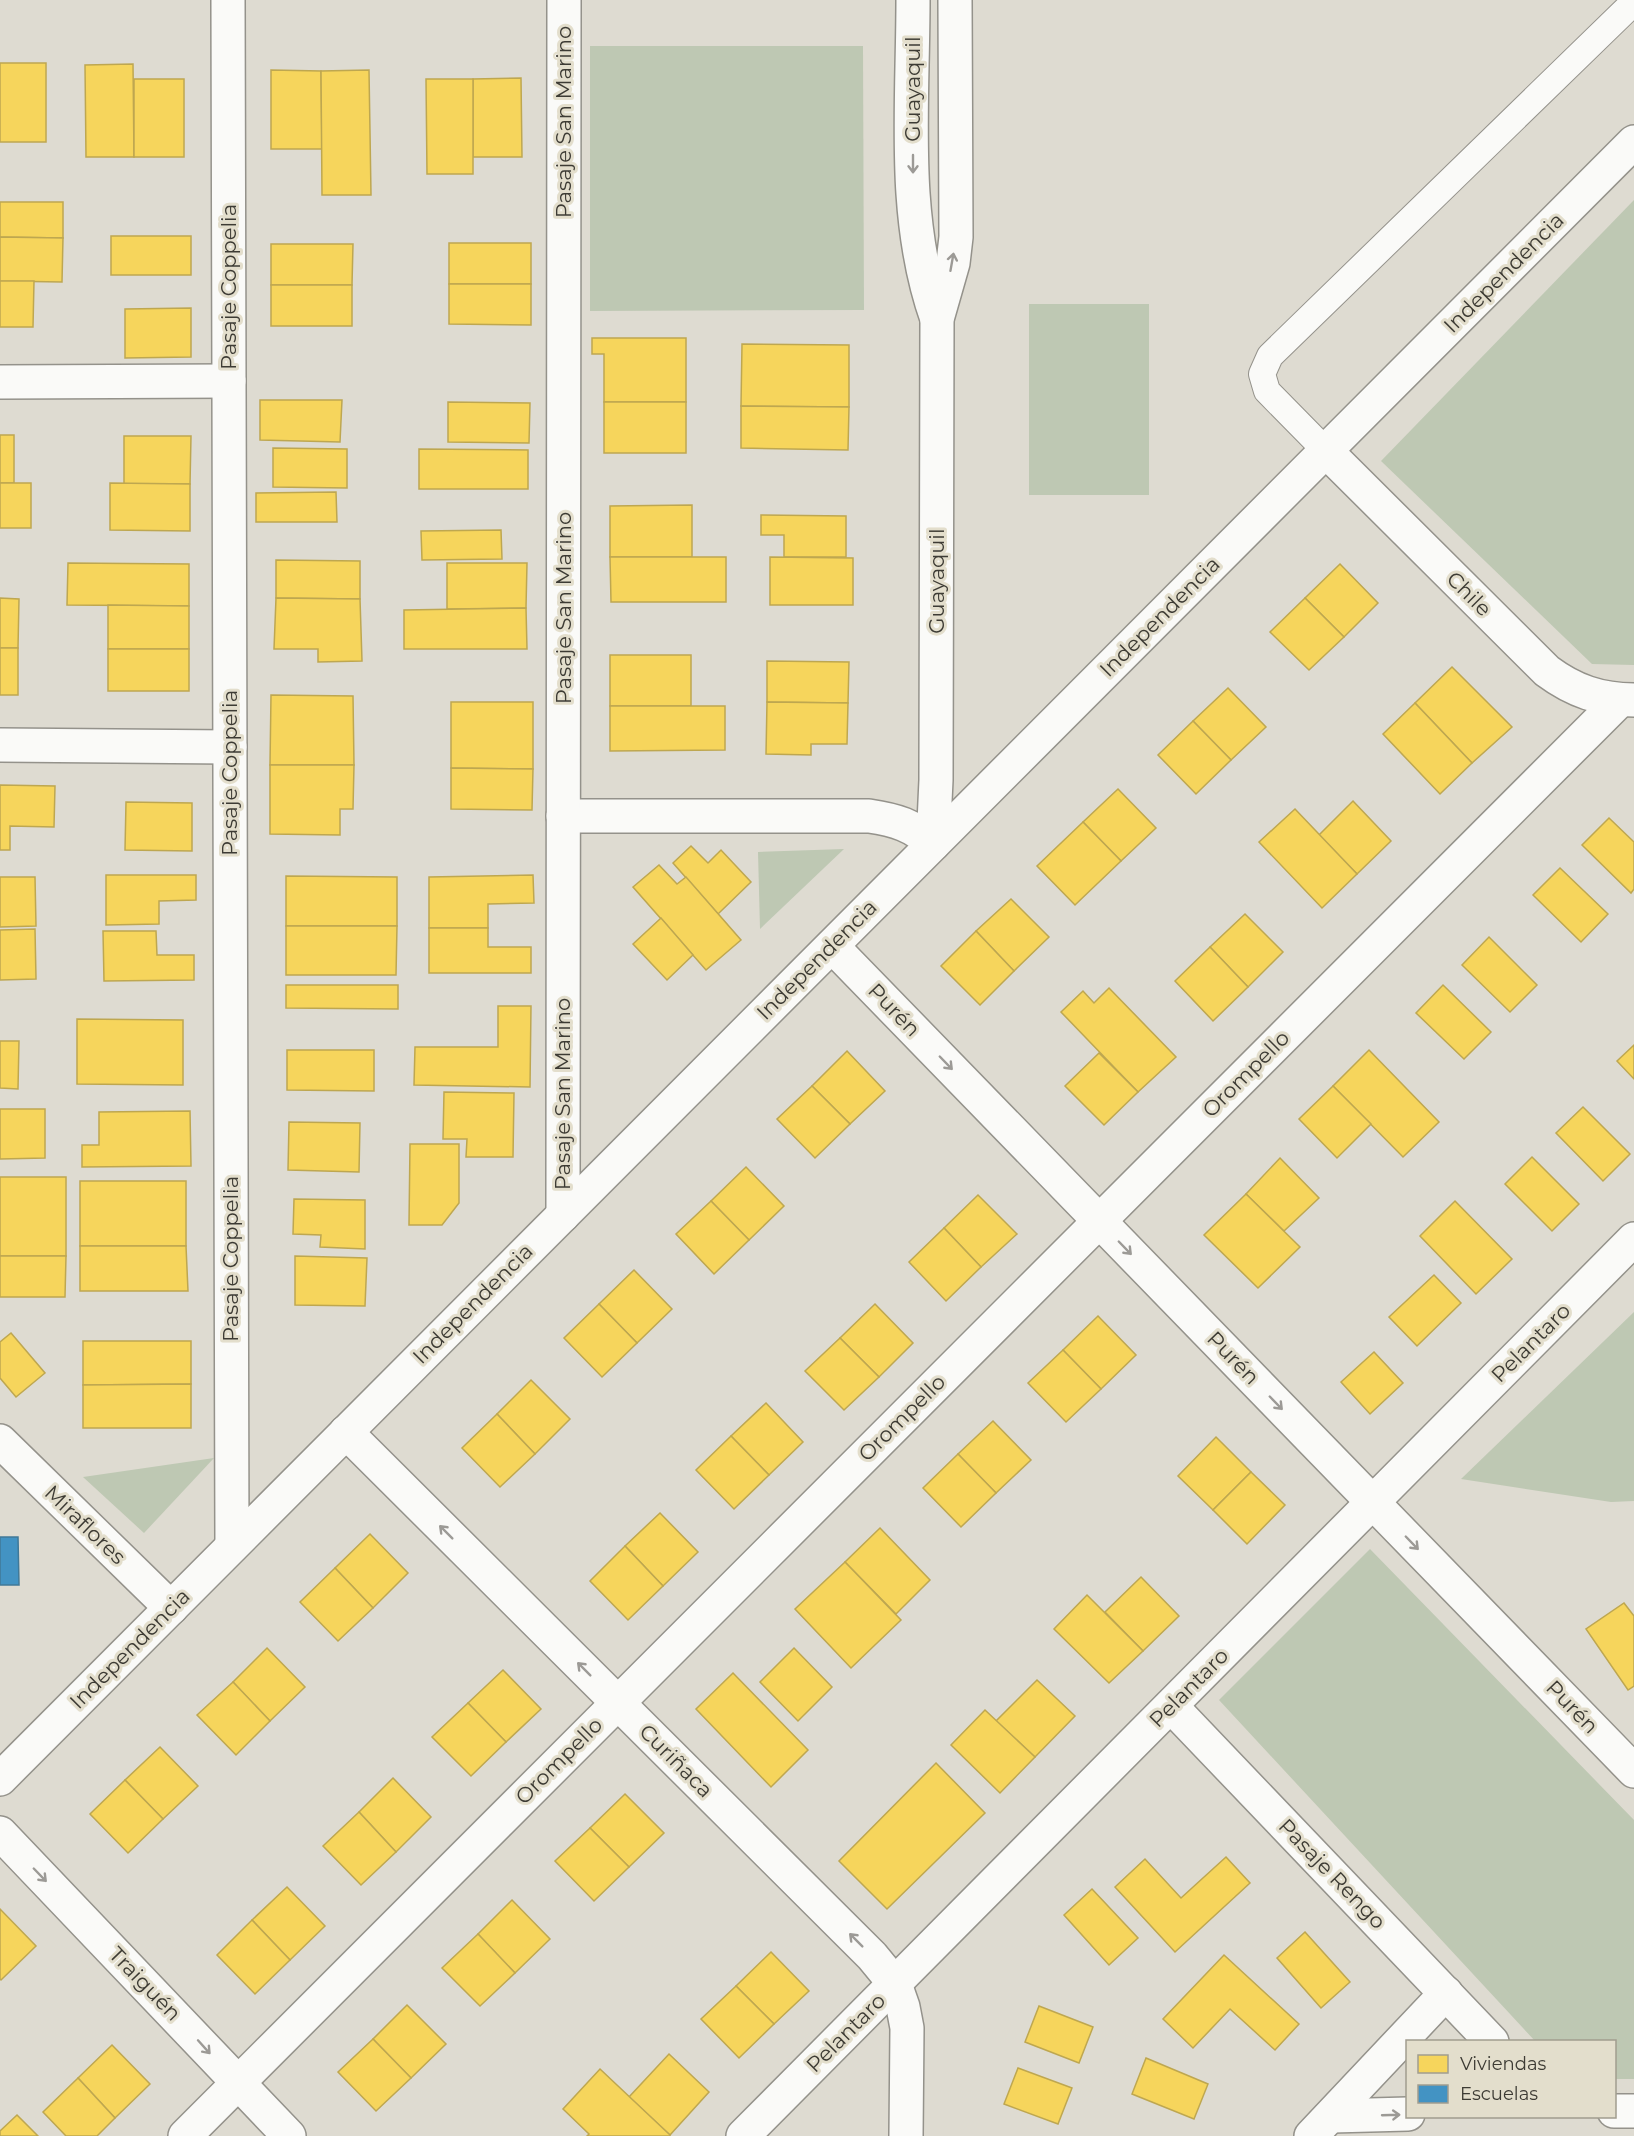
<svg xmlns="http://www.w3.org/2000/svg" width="1634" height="2136" viewBox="0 0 1634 2136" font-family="Montserrat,sans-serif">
  <rect width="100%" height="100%" fill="#dedbd1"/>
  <!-- green -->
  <g fill="#bec8b3">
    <path d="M590,46H863L864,310L590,311Z"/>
    <path d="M1634,200V665L1592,664L1381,461Z"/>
    <rect x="1029" y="304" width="120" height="191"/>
    <path d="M844,849L760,929L758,852Z"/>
    <path d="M1634,1312V1501L1611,1502L1461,1479Z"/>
    <path d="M214,1458L144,1533L83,1477Z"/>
    <path d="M1370,1549L1634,1820V2079H1615L1614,2042L1535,2041L1219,1700Z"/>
  </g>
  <!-- homes -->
  <g fill="#f6d55c" stroke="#bea750" stroke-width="1.5">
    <rect x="0" y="63" width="46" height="79"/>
    <path d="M133,64L134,157H86L85,65Z"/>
    <path d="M271,70L321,71L322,149H271Z"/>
    <path d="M369,70L371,195H322L321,71Z"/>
    <path d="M521,78L522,157H473V79Z"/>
    <rect x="134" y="79" width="50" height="78"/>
    <path d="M426,79H473V174H427Z"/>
    <path d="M0,202H63V238L0,237Z"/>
    <rect x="111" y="236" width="80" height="39"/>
    <path d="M0,237L63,238L62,282L0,281Z"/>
    <rect x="449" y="243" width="82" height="41"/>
    <path d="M271,244H353L352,285H271Z"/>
    <path d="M0,281H34L33,327H0Z"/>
    <path d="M449,284H531V325L449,324Z"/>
    <rect x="271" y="285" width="81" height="41"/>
    <path d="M191,308V357L125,358V309Z"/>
    <path d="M592,338H686V402H604V354H592Z"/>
    <path d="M742,344L849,345V407L741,406Z"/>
    <path d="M260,400H342L340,442L260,440Z"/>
    <path d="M448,402L530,403L529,443L448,442Z"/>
    <rect x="604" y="402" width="82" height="51"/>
    <path d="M741,406L849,407L848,450L741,448Z"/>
    <rect x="0" y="435" width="14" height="48"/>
    <path d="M124,436H191L190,484H124Z"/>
    <path d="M273,448L347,449V488L273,487Z"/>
    <path d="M419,449L528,450V489H419Z"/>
    <rect x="0" y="483" width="31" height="45"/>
    <path d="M110,483L190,484V531L110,530Z"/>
    <path d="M336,492L337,522H256V493Z"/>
    <path d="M692,505V557H610V506Z"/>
    <path d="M761,515L846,516V557H784V535H761Z"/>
    <path d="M501,530L502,559L422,560L421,531Z"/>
    <path d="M610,557H726V602H611Z"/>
    <path d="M770,557L853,558V605H770Z"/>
    <path d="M276,560L360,561V599L276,598Z"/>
    <path d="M68,563L189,564V606L67,605Z"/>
    <path d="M447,563H527L526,608L447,609Z"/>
    <path d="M1340,564L1378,603L1344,637L1305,598Z"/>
    <path d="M0,598L19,599L18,648H0Z"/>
    <path d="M276,598L360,599L362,661L318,662V649H274Z"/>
    <path d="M1305,598L1344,637L1309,670L1270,632Z"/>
    <path d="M108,605L189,606V649H108Z"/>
    <path d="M526,608L527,649H404V610Z"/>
    <rect x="0" y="648" width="18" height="47"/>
    <rect x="108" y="649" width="81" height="42"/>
    <rect x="610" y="655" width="81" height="51"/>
    <path d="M767,661L849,662L848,703L767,702Z"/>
    <path d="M1452,667L1512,727L1472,763L1415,703Z"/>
    <path d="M1228,688L1266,727L1231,760L1193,721Z"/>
    <path d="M271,695L353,696L354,765H270Z"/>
    <path d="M451,702H533V769L451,768Z"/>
    <path d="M767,702L848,703L847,744H811V755L766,754Z"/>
    <path d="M1415,703L1472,763L1440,794L1383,734Z"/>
    <path d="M610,706H725V750L610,751Z"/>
    <path d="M1193,721L1231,760L1196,794L1158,755Z"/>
    <path d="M270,765H354L353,809H340V835L270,834Z"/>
    <path d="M451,768L533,769L532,810L451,809Z"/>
    <path d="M0,785L55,786L54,827L10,826V850H0Z"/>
    <path d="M1118,789L1156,828L1121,861L1083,822Z"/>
    <path d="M1353,801L1391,841L1357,874L1319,835Z"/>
    <path d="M126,802L192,803V851L125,850Z"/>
    <path d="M1295,809L1357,874L1322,908L1259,842Z"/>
    <path d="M1609,818L1634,842V889L1631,893L1582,845Z"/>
    <path d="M1083,822L1121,861L1075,905L1037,866Z"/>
    <path d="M691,846L708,863L721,850L751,882L718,914L673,863Z"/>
    <path d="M659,865L677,884L686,877L741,940L706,970L633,887Z"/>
    <path d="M1560,868L1608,914L1581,942L1533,895Z"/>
    <path d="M106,875H196V900L159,901V924L106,925Z"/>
    <path d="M533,875L534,903L488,904V928H429V877Z"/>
    <path d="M286,876L397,877V926H286Z"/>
    <path d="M0,877H35L36,926L0,927Z"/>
    <path d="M1011,899L1049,937L1014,971L976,931Z"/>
    <path d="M1245,914L1283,952L1248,987L1210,947Z"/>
    <path d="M661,918L693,955L667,980L633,944Z"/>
    <path d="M286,926H397L396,975H286Z"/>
    <path d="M429,928H488V947H531V973H429Z"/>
    <path d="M35,929L36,979L0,980V930Z"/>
    <path d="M103,931H156L157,955H194V980L104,981Z"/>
    <path d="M976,931L1014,971L980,1005L941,966Z"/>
    <path d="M1489,937L1537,985L1510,1012L1462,965Z"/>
    <path d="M1210,947L1248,987L1213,1021L1175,981Z"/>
    <path d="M286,985H398V1009L286,1008Z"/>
    <path d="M1443,985L1491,1032L1464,1059L1416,1013Z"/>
    <path d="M1109,988L1176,1057L1138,1092L1061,1012L1083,991L1094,1003Z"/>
    <path d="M498,1006H531L530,1087L414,1085L415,1047H498Z"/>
    <path d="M77,1019L183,1020V1085L77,1084Z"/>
    <path d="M0,1041H19L18,1089L0,1088Z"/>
    <path d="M1634,1045V1079L1617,1061Z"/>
    <path d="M287,1050H374V1091L287,1090Z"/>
    <path d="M1369,1050L1439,1122L1403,1157L1333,1086Z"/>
    <path d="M847,1051L885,1091L850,1124L812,1086Z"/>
    <path d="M1099,1053L1138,1092L1104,1125L1065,1086Z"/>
    <path d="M812,1086L850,1124L815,1158L777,1119Z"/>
    <path d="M1333,1086L1371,1124L1337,1158L1299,1119Z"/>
    <path d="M444,1092L514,1093L513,1157H466L467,1139H443Z"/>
    <path d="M1583,1107L1630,1154L1603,1181L1556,1133Z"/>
    <path d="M0,1109H45V1158L0,1159Z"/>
    <path d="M190,1111L191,1166L82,1167V1145H99V1112Z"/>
    <path d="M289,1122L360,1123L359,1172L288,1170Z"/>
    <path d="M410,1144H459V1203L442,1225H409Z"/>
    <path d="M1532,1157L1579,1204L1552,1231L1505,1184Z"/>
    <path d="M1280,1158L1319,1198L1284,1231L1246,1194Z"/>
    <path d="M746,1167L784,1206L749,1240L711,1201Z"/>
    <rect x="0" y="1177" width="66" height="79"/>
    <rect x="80" y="1181" width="106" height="65"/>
    <path d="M1246,1194L1300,1247L1258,1288L1204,1235Z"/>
    <path d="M978,1195L1017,1234L981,1267L944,1228Z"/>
    <path d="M294,1199L365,1200V1249L320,1247L321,1235L293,1234Z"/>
    <path d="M711,1201L749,1240L714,1274L676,1234Z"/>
    <path d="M1455,1201L1512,1259L1476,1294L1420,1236Z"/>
    <path d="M944,1228L981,1267L946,1301L909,1262Z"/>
    <path d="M80,1246H186L188,1291H80Z"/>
    <path d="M0,1256H66L65,1297H0Z"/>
    <path d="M295,1256L367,1258L365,1306L295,1305Z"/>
    <path d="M634,1270L672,1309L637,1343L599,1304Z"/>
    <path d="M1434,1275L1461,1303L1417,1346L1389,1317Z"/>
    <path d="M599,1304L637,1343L602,1377L564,1338Z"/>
    <path d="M875,1304L913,1343L879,1377L840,1338Z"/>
    <path d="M1098,1316L1136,1355L1101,1389L1063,1350Z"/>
    <path d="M11,1333L45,1373L16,1397L0,1378V1342Z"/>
    <path d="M840,1338L879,1377L844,1410L805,1371Z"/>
    <path d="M83,1341H191V1384L83,1385Z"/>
    <path d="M1063,1350L1101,1389L1066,1422L1028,1383Z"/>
    <path d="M1374,1352L1403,1383L1370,1414L1341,1382Z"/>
    <path d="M531,1380L570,1419L535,1454L497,1414Z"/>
    <path d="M191,1384V1428H83V1385Z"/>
    <path d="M766,1403L803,1442L769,1475L731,1436Z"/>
    <path d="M497,1414L535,1454L500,1487L462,1448Z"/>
    <path d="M993,1421L1031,1460L996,1493L958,1454Z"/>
    <path d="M731,1436L769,1475L734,1509L696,1470Z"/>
    <path d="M1216,1437L1251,1472L1213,1510L1178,1476Z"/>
    <path d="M958,1454L996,1493L961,1527L923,1488Z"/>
    <path d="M1251,1472L1285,1505L1247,1544L1213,1510Z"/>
    <path d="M660,1513L698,1552L663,1586L625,1546Z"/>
    <path d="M880,1528L930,1580L896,1614L845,1562Z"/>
    <path d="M370,1534L408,1573L373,1608L335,1568Z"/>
    <path d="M625,1546L663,1586L628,1620L590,1581Z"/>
    <path d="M845,1562L901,1620L851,1668L795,1609Z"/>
    <path d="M335,1568L373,1608L338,1641L300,1602Z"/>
    <path d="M1141,1577L1179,1616L1143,1651L1105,1612Z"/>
    <path d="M1087,1595L1143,1651L1109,1683L1054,1629Z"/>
    <path d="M1624,1603L1634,1616V1686L1628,1690L1586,1629Z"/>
    <path d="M267,1648L305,1687L270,1721L233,1682Z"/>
    <path d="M794,1648L832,1687L798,1721L760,1682Z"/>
    <path d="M503,1670L541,1709L506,1742L468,1703Z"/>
    <path d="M733,1673L808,1750L771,1787L696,1709Z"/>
    <path d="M1037,1680L1075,1716L1035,1757L996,1721Z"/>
    <path d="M233,1682L270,1721L236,1755L197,1715Z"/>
    <path d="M468,1703L506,1742L471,1776L432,1737Z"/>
    <path d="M985,1710L1035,1757L1000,1793L951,1745Z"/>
    <path d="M160,1747L198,1786L163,1819L125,1780Z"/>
    <path d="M936,1763L985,1813L887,1909L839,1861Z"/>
    <path d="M393,1778L431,1817L396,1852L359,1812Z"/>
    <path d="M125,1780L163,1819L128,1853L90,1814Z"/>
    <path d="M625,1794L664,1833L629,1867L590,1828Z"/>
    <path d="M359,1812L396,1852L361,1885L323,1846Z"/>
    <path d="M590,1828L629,1867L594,1901L555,1861Z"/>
    <path d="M1226,1857L1250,1883L1175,1952L1115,1887L1145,1859L1181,1898Z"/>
    <path d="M287,1887L325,1926L290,1960L252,1920Z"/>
    <path d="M1092,1889L1138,1938L1109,1965L1064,1915Z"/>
    <path d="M512,1900L550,1939L515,1973L478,1934Z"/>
    <path d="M0,1909L36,1946L1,1980L0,1979Z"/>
    <path d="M252,1920L290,1960L255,1994L217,1955Z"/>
    <path d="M1305,1932L1350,1982L1321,2008L1277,1958Z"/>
    <path d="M478,1934L515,1973L480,2006L442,1968Z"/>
    <path d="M771,1952L809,1991L774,2024L736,1986Z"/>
    <path d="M1224,1955L1299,2024L1275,2050L1230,2009L1193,2048L1163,2019Z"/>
    <path d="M736,1986L774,2024L739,2058L701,2019Z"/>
    <path d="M407,2005L446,2044L411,2078L373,2039Z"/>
    <path d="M1039,2006L1093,2027L1079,2063L1025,2042Z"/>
    <path d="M373,2039L411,2078L376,2111L338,2072Z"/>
    <path d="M112,2045L150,2084L115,2118L78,2078Z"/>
    <path d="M669,2054L709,2092L670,2135L629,2097Z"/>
    <path d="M1146,2058L1208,2084L1194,2119L1132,2094Z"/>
    <path d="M1018,2068L1072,2088L1058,2124L1004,2104Z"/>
    <path d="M600,2069L670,2135L669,2136H587L589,2134L563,2109Z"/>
    <path d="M78,2078L115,2118L97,2136H66L43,2112Z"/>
    <path d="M17,2115L38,2136H0V2131Z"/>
  </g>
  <!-- schools -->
  <path fill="#4393c3" stroke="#417998" stroke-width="1.5" d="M0,1537H18L19,1585H0Z"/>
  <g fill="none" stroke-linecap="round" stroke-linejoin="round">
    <!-- service casing -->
    <g stroke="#94928b" stroke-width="28">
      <path id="service" d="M1326,451L1267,391L1262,374L1270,356L1634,2"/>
    </g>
    <!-- minor casing -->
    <g stroke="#94928b" stroke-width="36">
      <g id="minor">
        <path d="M228,0L232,1546"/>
        <path d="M913,0C913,106 901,218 937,319"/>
        <path d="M0,382L229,381"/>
        <path d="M1326,451L1547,671C1574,691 1600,700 1634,700"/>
        <path d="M0,745L230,747"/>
        <path d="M563,816H869C896,820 913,825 933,844"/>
        <path d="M933,844L936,780L937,319L953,263L956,237L955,0"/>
        <path d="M832,946L1634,1771"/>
        <path d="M563,1215L564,0"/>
        <path d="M346,1432L872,1956L895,1984L903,2007L907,2028L906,2136"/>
        <path d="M0,1441L171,1608"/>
        <path d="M1171,1706L1492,2042"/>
        <path d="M0,1779L1634,142"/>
        <path d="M0,1833L289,2136"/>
        <path d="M1614,2111H1634"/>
        <path d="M1332,2116L1408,2114"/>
        <path d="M185,2136L1620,700"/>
        <path d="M743,2136L1634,1239"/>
        <path d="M1311,2136L1446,1993"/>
      </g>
    </g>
    <!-- service -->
    <use href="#service" stroke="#fafaf8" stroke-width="26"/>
    <!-- minor -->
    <use href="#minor" stroke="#fafaf8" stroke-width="33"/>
  </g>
  <!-- one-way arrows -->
  <defs><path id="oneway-shaft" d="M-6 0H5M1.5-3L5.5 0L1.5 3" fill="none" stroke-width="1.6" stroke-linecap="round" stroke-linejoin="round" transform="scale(1.5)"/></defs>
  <g stroke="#9c9a96">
    <use href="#oneway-shaft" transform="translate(913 164) rotate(90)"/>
    <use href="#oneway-shaft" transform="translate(952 262) rotate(-80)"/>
    <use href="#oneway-shaft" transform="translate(946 1063) rotate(46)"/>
    <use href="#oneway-shaft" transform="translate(1125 1248) rotate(46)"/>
    <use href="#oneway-shaft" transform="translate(1276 1403) rotate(46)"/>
    <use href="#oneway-shaft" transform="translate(446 1532) rotate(-135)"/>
    <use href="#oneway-shaft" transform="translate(1412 1543) rotate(46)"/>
    <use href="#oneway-shaft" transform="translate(584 1669) rotate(-135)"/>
    <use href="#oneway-shaft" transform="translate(40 1875) rotate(46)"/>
    <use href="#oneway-shaft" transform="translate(856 1940) rotate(-135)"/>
    <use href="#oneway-shaft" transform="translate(204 2047) rotate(48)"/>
    <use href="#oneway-shaft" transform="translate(1391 2115) rotate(-2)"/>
  </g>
  <g text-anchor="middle" stroke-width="6" stroke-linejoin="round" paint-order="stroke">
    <!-- street labels -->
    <g font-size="21" fill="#3d3b34" stroke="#e3decc">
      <text transform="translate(913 89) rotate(-90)" y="7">Guayaquil</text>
      <text transform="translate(564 122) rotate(-90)" y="7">Pasaje San Marino</text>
      <text transform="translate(1504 273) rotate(-45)" y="7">Independencia</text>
      <text transform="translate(229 287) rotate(-90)" y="7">Pasaje Coppelia</text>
      <text transform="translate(937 581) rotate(-90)" y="7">Guayaquil</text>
      <text transform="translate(1469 594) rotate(45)" y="7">Chile</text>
      <text transform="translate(564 608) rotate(-90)" y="7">Pasaje San Marino</text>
      <text transform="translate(1160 617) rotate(-45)" y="7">Independencia</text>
      <text transform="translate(230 773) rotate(-90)" y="7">Pasaje Coppelia</text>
      <text transform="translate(817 960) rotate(-45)" y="7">Independencia</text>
      <text transform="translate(894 1010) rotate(46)" y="7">Purén</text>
      <text transform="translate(1246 1074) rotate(-45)" y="7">Orompello</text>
      <text transform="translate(563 1094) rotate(-90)" y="7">Pasaje San Marino</text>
      <text transform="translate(231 1259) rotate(-90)" y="7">Pasaje Coppelia</text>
      <text transform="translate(473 1304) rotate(-45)" y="7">Independencia</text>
      <text transform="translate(1531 1343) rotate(-45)" y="7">Pelantaro</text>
      <text transform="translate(1233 1358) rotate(46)" y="7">Purén</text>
      <text transform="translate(902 1418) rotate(-45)" y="7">Orompello</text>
      <text transform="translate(85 1525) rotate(44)" y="7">Miraflores</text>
      <text transform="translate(130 1649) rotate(-45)" y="7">Independencia</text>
      <text transform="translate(1189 1688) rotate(-45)" y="7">Pelantaro</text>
      <text transform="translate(1572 1707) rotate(46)" y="7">Purén</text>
      <text transform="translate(559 1761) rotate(-45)" y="7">Orompello</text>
      <text transform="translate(676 1761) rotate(45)" y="7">Curiñaca</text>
      <text transform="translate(1332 1874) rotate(46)" y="7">Pasaje Rengo</text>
      <text transform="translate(145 1984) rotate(46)" y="7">Traiguén</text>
      <text transform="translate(846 2033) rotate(-45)" y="7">Pelantaro</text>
    </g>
  </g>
  <!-- legend -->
  <rect x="1406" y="2040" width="210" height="78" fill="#e3decc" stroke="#a19d8f" stroke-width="1.5"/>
  <rect x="1418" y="2055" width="30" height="18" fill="#f6d55c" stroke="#a19d8f" stroke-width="1.5"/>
  <text x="1460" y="2070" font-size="18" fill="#3d3b34">Viviendas</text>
  <rect x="1418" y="2085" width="30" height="18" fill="#4393c3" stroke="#a19d8f" stroke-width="1.5"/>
  <text x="1460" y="2100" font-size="18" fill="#3d3b34">Escuelas</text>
</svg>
